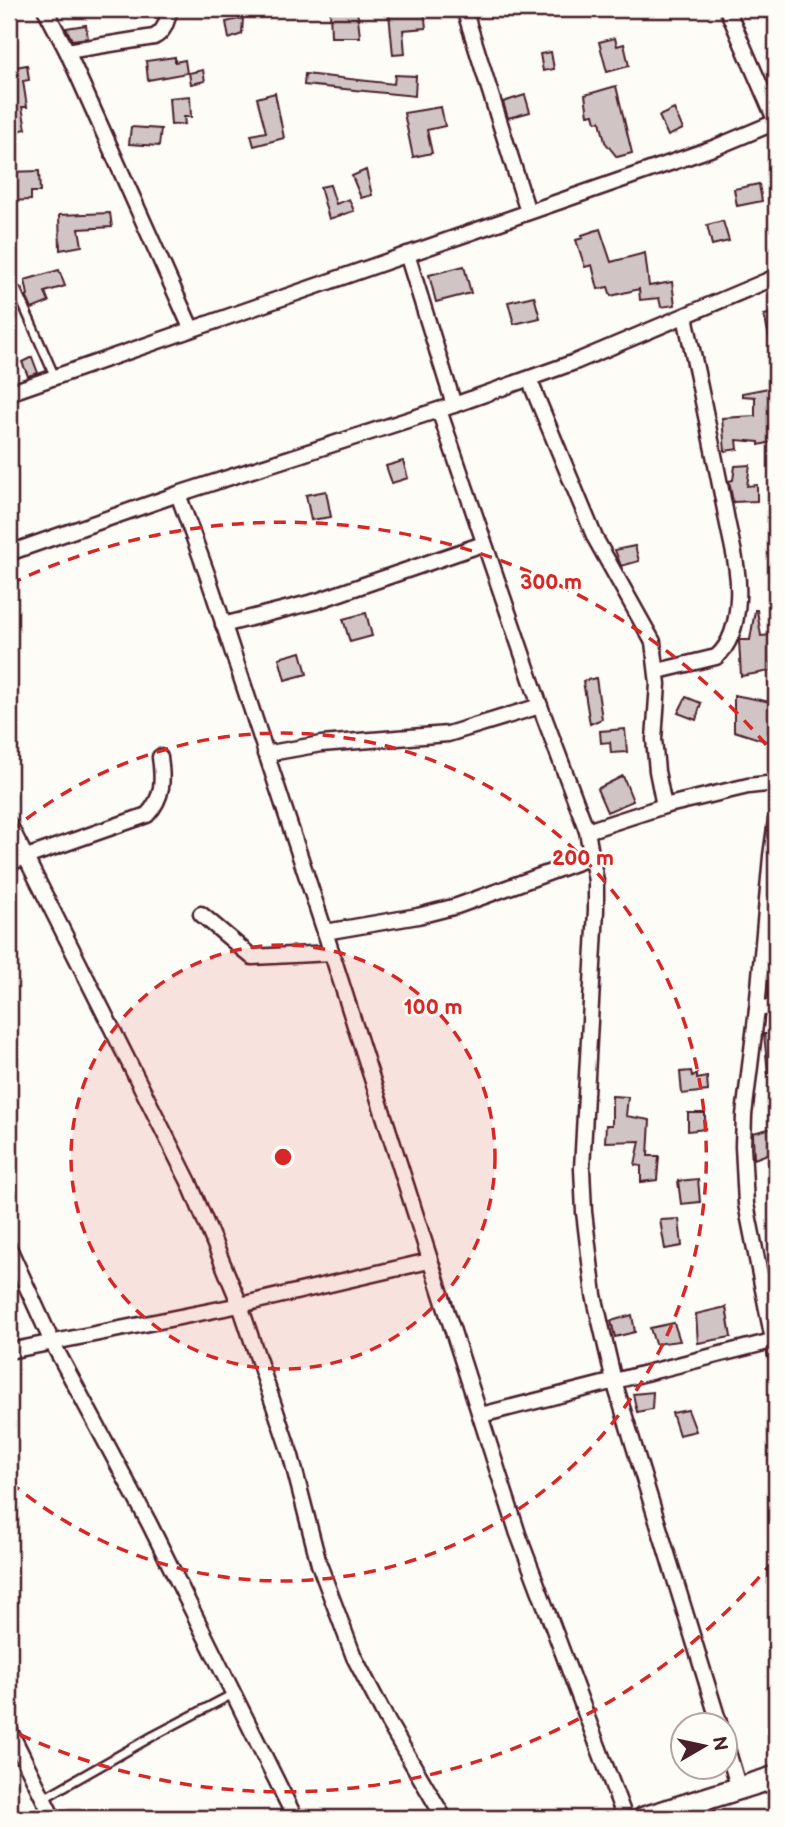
<svg xmlns="http://www.w3.org/2000/svg" width="785" height="1827" viewBox="0 0 785 1827" font-family="'Balsamiq Sans',sans-serif">
  <rect width="100%" height="100%" fill="#fdfcf7"/>
  <filter id="ink" filterUnits="userSpaceOnUse"><feTurbulence type="fractalNoise" baseFrequency=".0143" numOctaves="2"/><feDisplacementMap in="SourceGraphic" scale="14" xChannelSelector="R" yChannelSelector="G"/><feConvolveMatrix kernelMatrix="1 2 1 2 8 2 1 2 1" color-interpolation-filters="sRGB"/></filter>
  <g filter="url(#ink)">
    <!-- building -->
    <g fill="#d0c5c4" stroke="#4a1f2b" stroke-width="2">
      <path d="M330,9H357L360,37H331Z"/>
      <path d="M424,9L426,28L403,30L405,54L393,55L389,13Z"/>
      <path d="M243,18L242,34L229,39L226,22Z"/>
      <path d="M86,25L88,38L72,40L66,28Z"/>
      <path d="M615,38L617,46L624,44L629,66L607,72L599,42Z"/>
      <path d="M551,52L554,69L543,71L540,54Z"/>
      <path d="M175,57V62L185,60L187,73L148,80L146,61Z"/>
      <path d="M27,65L29,80L23,81L27,107H22L26,129L9,133V78L16,77L15,67Z"/>
      <path d="M203,70L205,81L191,84L189,73Z"/>
      <path d="M305,74L394,84L395,75L416,76L415,96L304,85Z"/>
      <path d="M616,86L632,153L617,157L605,142L600,121L596,122L594,114L588,115L585,95Z"/>
      <path d="M275,93L284,138L254,146L251,135L266,132L257,98Z"/>
      <path d="M525,95L530,112L508,118L503,102Z"/>
      <path d="M190,96L191,117H184L185,124L171,125L169,98Z"/>
      <path d="M441,107L445,126L427,130L432,153L413,157L404,113Z"/>
      <path d="M674,109L683,129L668,136L659,116Z"/>
      <path d="M131,127L161,129L159,146L129,144Z"/>
      <path d="M366,170L372,195L361,198L352,176Z"/>
      <path d="M39,171L40,192H31V200L9,201V172Z"/>
      <path d="M759,184L762,201L737,206L734,189Z"/>
      <path d="M330,185L336,204L349,199L354,211L329,219L320,187Z"/>
      <path d="M110,213L112,227L79,229L82,246L60,250L59,215Z"/>
      <path d="M723,221L729,241L712,245L707,225Z"/>
      <path d="M600,229L611,262L645,253L649,286L672,282L675,305L661,307L659,298L640,300L639,289L611,296L608,287L598,289L592,265L585,267L576,240L583,238L582,235Z"/>
      <path d="M464,266L471,293L436,302L429,275Z"/>
      <path d="M59,270L65,286L45,292L49,302L32,309L26,296L28,295L25,280Z"/>
      <path d="M534,296L540,318L514,324L508,302Z"/>
      <path d="M776,312V348L772,349L764,315Z"/>
      <path d="M32,357L38,373L28,376L22,362Z"/>
      <path d="M774,387L776,400L769,399L772,424L776,423V441L759,445V442L737,440L738,449L725,451L722,418L755,416V397L742,396V393Z"/>
      <path d="M403,461L408,478L392,483L386,466Z"/>
      <path d="M750,465L747,486L757,485V501L733,502L729,481L733,480L735,466Z"/>
      <path d="M326,491L331,517L311,520L306,495Z"/>
      <path d="M635,546L639,561L621,566L615,550Z"/>
      <path d="M755,610H757L761,636L771,635V671L741,676L739,640H750Z"/>
      <path d="M366,613L372,636L350,642L343,619Z"/>
      <path d="M301,652L307,674L285,680L279,658Z"/>
      <path d="M596,678L602,719L590,724L583,681Z"/>
      <path d="M734,695L776,703L772,743L734,731Z"/>
      <path d="M686,697L701,703L696,720L678,713Z"/>
      <path d="M625,729L627,752L611,753L610,742L601,743L600,731Z"/>
      <path d="M623,776L633,801L607,812L597,789Z"/>
      <path d="M764,1034H776V1072L768,1073Z"/>
      <path d="M691,1071L692,1076L697,1074V1079L707,1077L708,1091L682,1094L680,1072Z"/>
      <path d="M612,1096L628,1097L626,1116L650,1120L648,1156H659L657,1180L641,1182V1166L635,1165L640,1141L605,1142L606,1125H612Z"/>
      <path d="M688,1113H705V1129L688,1131Z"/>
      <path d="M776,1127V1151L754,1159L753,1133Z"/>
      <path d="M698,1179L700,1202L681,1204L678,1181Z"/>
      <path d="M679,1219L682,1246L665,1249L660,1220Z"/>
      <path d="M726,1307L731,1337L698,1343L696,1314Z"/>
      <path d="M632,1315L635,1332L615,1337L611,1321Z"/>
      <path d="M674,1323L680,1341L655,1344L650,1328Z"/>
      <path d="M653,1392L652,1409L637,1412L633,1394Z"/>
      <path d="M688,1410L696,1431L679,1435L672,1413Z"/>
    </g>
    <g fill="none" stroke-linecap="round" stroke-linejoin="round">
      <!-- lane casing -->
      <g stroke="#4a1f2b" stroke-width="12">
        <g id="lane">
          <path d="M17,291L55,377"/>
          <path d="M44,1798L153,1736L233,1694"/>
        </g>
      </g>
      <!-- street casing -->
      <g stroke="#4a1f2b" stroke-width="19">
        <g id="street">
          <path d="M45,9L67,51L191,328"/>
          <path d="M464,9L528,212"/>
          <path d="M727,9L776,122"/>
          <path d="M67,51L154,37C165,32 167,20 170,9"/>
          <path d="M407,254L454,405"/>
          <path d="M529,379L595,538L653,642L658,684L654,739L657,771L664,806"/>
          <path d="M9,393L716,147L776,122"/>
          <path d="M439,410L540,706L587,831L596,881V910L582,1169L584,1212L594,1295L614,1381L720,1726"/>
          <path d="M178,494L207,574L325,932L518,1534L625,1818"/>
          <path d="M9,553L178,494L454,405L575,362L776,277"/>
          <path d="M223,625L317,601L483,544"/>
          <path d="M658,671L716,657C732,644 737,619 738,599C740,571 731,542 726,515C713,448 699,382 685,316"/>
          <path d="M265,754L321,744L448,734L540,706"/>
          <path d="M776,820L771,856L757,1009L744,1115L743,1146L746,1204L776,1355"/>
          <path d="M9,824L189,1182L240,1305L291,1456L319,1564L354,1657L388,1722L444,1818"/>
          <path d="M587,831L664,806L748,786L776,783"/>
          <path d="M9,863L147,815C164,797 163,779 160,757"/>
          <path d="M201,914L252,957L332,953"/>
          <path d="M325,932L418,916L457,906L592,857"/>
          <path d="M757,1009L776,1006"/>
          <path d="M9,1248L52,1342L149,1523L295,1818"/>
          <path d="M9,1351L240,1305L429,1261"/>
          <path d="M481,1415L772,1341"/>
          <path d="M9,1729L53,1818"/>
          <path d="M726,1745L739,1789"/>
        </g>
      </g>
      <!-- secondary casing -->
      <g stroke="#4a1f2b" stroke-width="26">
        <path id="secondary" d="M644,1818L776,1777"/>
      </g>
      <!-- lane -->
      <use href="#lane" stroke="#fdfcf7" stroke-width="7"/>
      <!-- street -->
      <use href="#street" stroke="#fdfcf7" stroke-width="14"/>
      <!-- secondary -->
      <use href="#secondary" stroke="#fdfcf7" stroke-width="21"/>
    </g>
  </g>
  <!-- distance rings -->
  <circle cx="283" cy="1157" r="212" fill="#d62828" fill-opacity=".12"/>
  <g fill="none" stroke="#d62828" stroke-width="3.5" stroke-dasharray="12 9">
    <circle cx="283" cy="1157" r="212"/>
    <path d="M10 832A424 424 0 1 1 10 1482"/>
    <path d="M773 1561A635 635 0 0 1 10 1730M10 584A635 635 0 0 1 773 753"/>
  </g>
  <circle cx="283" cy="1157" r="10" fill="#d62828" stroke="#fdfcf7" stroke-width="3.5"/>
  <g font-size="21" text-anchor="middle" font-weight="bold" fill="#d62828" stroke="#fdfcf7" stroke-width="5" stroke-linejoin="round" paint-order="stroke">
    <text x="551" y="589">300 m</text>
    <text x="583" y="865">200 m</text>
    <text x="433" y="1014">100 m</text>
  </g>
  <!-- margin -->
  <rect width="785" height="1827" fill="none" stroke="#fdfcf7" stroke-width="35"/>
  <rect x="18" y="18" width="750" height="1792" fill="none" stroke="#4a1f2b" stroke-width="2.5" filter="url(#ink)"/>
  <!-- north arrow -->
  <g transform="translate(704 1746) rotate(81)"><circle r="33" fill="#fdfcf7" stroke="#b5a4a5" stroke-width="2"/>
  <path d="M0-5L12 26L0 18L-12 26Z" fill="#4a1f2b"/>
  <text y="-10" font-size="19" font-weight="bold" text-anchor="middle" fill="#4a1f2b">N</text>
  </g>
</svg>
